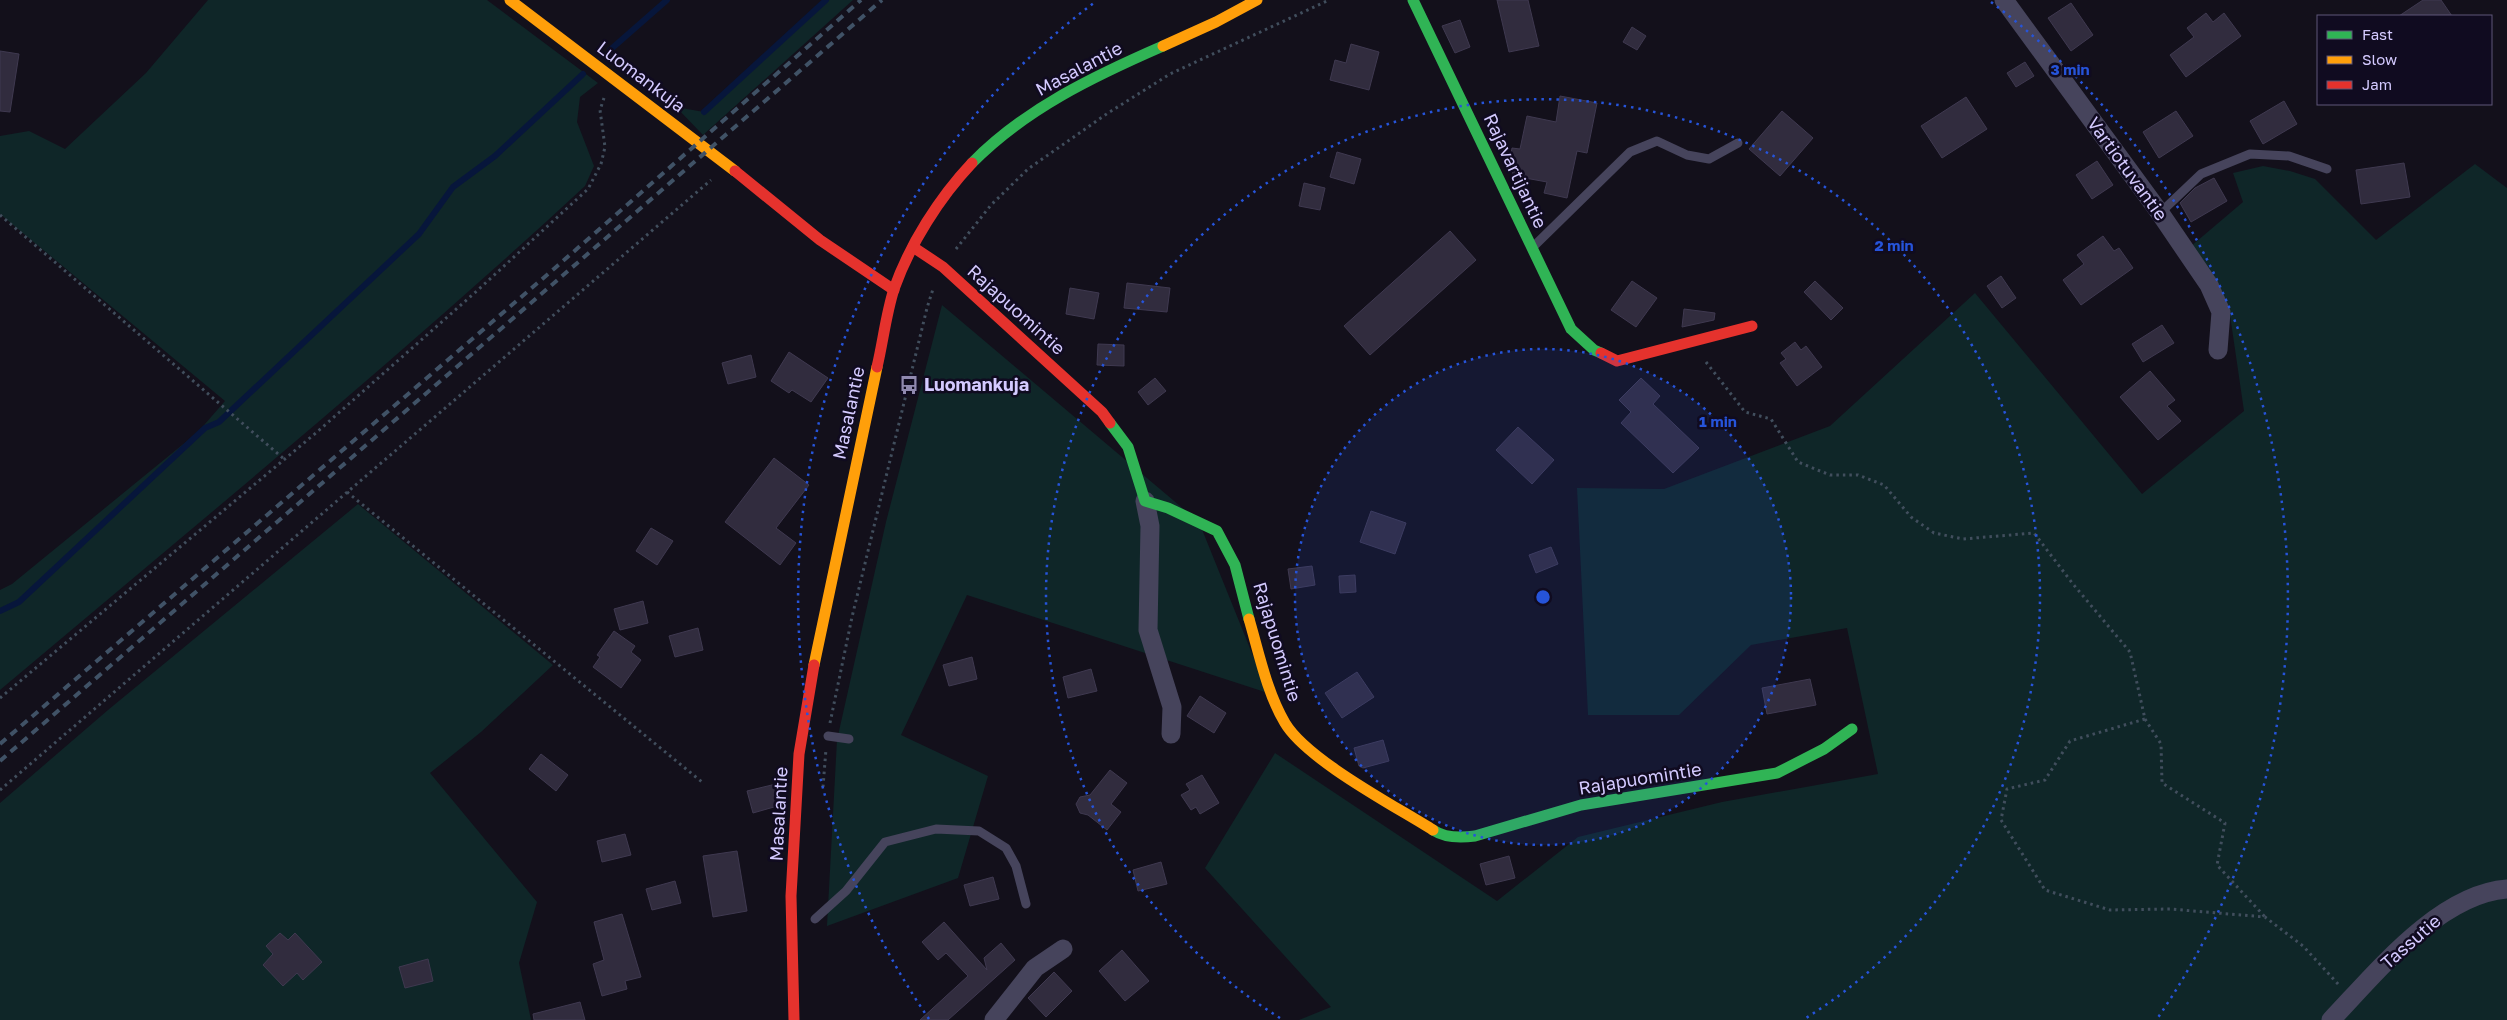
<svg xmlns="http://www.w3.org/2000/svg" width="2507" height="1020" viewBox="0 0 2507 1020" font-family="'Golos Text',sans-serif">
  <rect width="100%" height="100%" fill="#13101b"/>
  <!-- green -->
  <g fill="#0f2628">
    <path d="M208,0H487L598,83L580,97L577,122L594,166L585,186C396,361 197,524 0,690V590L12,584L198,432L225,401L0,214V136L29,131L65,149L146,73Z"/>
    <path d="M826,0H853L703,135L676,107L704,112Z"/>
    <path d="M2475,164L2507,188V1020H1299L1331,1007L1205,868L1275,753L1497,901L1578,837L1722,802L1878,774L1847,628L1751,645L1679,715H1588L1577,488L1664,489L1830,426L1975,293L2142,494L2244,411L2230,315L2190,247L2243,202L2233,173L2263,166L2290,171L2315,179L2376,240Z"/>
    <path d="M942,305L1199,522L1268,693L967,595L901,735L988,776L958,878L827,926L837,740L886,522Z"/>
    <path d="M358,504L553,665L481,732L430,773L537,902L519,963L531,1020H0V803L108,710Z"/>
  </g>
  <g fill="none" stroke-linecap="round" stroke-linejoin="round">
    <!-- stream -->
    <g stroke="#07163b" stroke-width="6">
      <path d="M610,50L667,0"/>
      <path d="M704,112L826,0"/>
      <path d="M0,611L19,602L205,428L219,422L419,234L453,187L495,156L583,74"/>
    </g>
  </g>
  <!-- building -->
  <g fill="#312c3e" stroke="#3f3950">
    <path d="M1497,0H1528L1539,46L1509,52Z"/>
    <path d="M2423,0H2441L2452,16H2399Z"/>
    <path d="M2071,3L2093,35L2071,51L2048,18Z"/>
    <path d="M2206,13L2213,22L2224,13L2241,36L2186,77L2170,55L2194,37L2187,28Z"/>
    <path d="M1460,20L1470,47L1455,53L1442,26Z"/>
    <path d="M1632,27L1646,36L1637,50L1623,42Z"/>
    <path d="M1351,44L1379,52L1369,90L1330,80L1335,60L1346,63Z"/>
    <path d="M0,51L19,54L10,112L0,111Z"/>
    <path d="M2025,62L2034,76L2016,87L2007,73Z"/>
    <path d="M1560,96L1597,103L1587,153L1577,151L1567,198L1544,193L1547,182L1514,176L1509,165L1512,148L1520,149L1527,116L1556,122Z"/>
    <path d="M1966,97L1987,129L1942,158L1921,126Z"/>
    <path d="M2284,101L2297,124L2263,144L2250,121Z"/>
    <path d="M1782,111L1813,138L1780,176L1749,149Z"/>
    <path d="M2176,111L2193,136L2159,158L2143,132Z"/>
    <path d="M1337,152L1361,159L1354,184L1330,177Z"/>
    <path d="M2097,161L2113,185L2092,199L2076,175Z"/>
    <path d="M2404,163L2410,197L2361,204L2356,170Z"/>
    <path d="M2214,178L2227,201L2191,222L2180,203L2195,188Z"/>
    <path d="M1304,183L1325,188L1320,210L1299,206Z"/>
    <path d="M1450,231L1476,260L1370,355L1344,326Z"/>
    <path d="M2103,236L2114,251L2119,248L2133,268L2081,305L2063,280L2084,264L2077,255Z"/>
    <path d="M2001,276L2016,298L2002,308L1987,286Z"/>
    <path d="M1632,281L1657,298L1636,327L1611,310Z"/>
    <path d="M1815,281L1843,308L1831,320L1804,292Z"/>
    <path d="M1127,283L1170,288L1167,312L1124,308Z"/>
    <path d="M1070,288L1099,293L1094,319L1066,314Z"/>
    <path d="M1684,309L1715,313L1714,320L1682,327Z"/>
    <path d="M2162,325L2174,343L2143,362L2132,344Z"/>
    <path d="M1795,342L1801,350L1806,346L1822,367L1797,386L1780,363L1786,359L1781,353Z"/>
    <path d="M1098,344L1124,345V366L1097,365Z"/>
    <path d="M789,352L828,378L811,402L792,390L789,393L771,381Z"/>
    <path d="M751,355L756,377L728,384L722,363Z"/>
    <path d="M2150,371L2175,400L2167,406L2181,421L2158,440L2120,397Z"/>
    <path d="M1155,378L1166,391L1148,405L1138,392Z"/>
    <path d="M1641,378L1660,396L1653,404L1699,448L1673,473L1621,423L1631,412L1619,400Z"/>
    <path d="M1518,427L1554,460L1532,484L1496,450Z"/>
    <path d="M774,458L809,485L776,528L796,543L780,565L725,522Z"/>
    <path d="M1371,511L1406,523L1395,554L1360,542Z"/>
    <path d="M651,528L673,541L657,565L636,551Z"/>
    <path d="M1551,547L1558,564L1536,573L1529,555Z"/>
    <path d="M1312,566L1315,585L1291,589L1288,569Z"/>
    <path d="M1355,575L1356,592L1340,593L1339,576Z"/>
    <path d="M643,601L648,623L620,630L614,609Z"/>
    <path d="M698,628L703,650L675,657L669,636Z"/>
    <path d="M614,631L635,646L631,652L641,660L621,688L593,667L600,657L597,655Z"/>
    <path d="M972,657L977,679L949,686L943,665Z"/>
    <path d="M1091,669L1097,691L1068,698L1063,677Z"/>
    <path d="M1357,672L1374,697L1342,718L1325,693Z"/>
    <path d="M1810,679L1816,705L1767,714L1762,688Z"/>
    <path d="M1200,696L1226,713L1214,733L1187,716Z"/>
    <path d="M1383,740L1389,761L1363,768L1359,766L1354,748Z"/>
    <path d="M541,754L568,775L556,791L529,769Z"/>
    <path d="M1110,770L1127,783L1111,804L1121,812L1107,830L1088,815L1080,813L1076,804L1080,797L1090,795Z"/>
    <path d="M1202,775L1219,803L1200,814L1196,807L1191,810L1181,795L1190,790L1186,784Z"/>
    <path d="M776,784L781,805L753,813L747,791Z"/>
    <path d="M625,834L631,855L602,862L597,841Z"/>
    <path d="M737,851L747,911L713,917L703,856Z"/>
    <path d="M1509,856L1515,878L1486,885L1480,864Z"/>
    <path d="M1161,862L1167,884L1138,891L1133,870Z"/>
    <path d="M993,877L999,899L970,906L964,885Z"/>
    <path d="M675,881L681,903L652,910L646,889Z"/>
    <path d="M622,914L641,977L625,981L627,989L602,996L593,964L604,960L594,922Z"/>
    <path d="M944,922L987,970L984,958L1001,943L1015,960L948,1020H920L968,976L946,953L938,960L922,942Z"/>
    <path d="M280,933L288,940L295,933L322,962L303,980L297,973L283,986L263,965L273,954L266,946Z"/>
    <path d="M1122,950L1149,981L1125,1001L1099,971Z"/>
    <path d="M428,959L433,981L405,988L399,967Z"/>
    <path d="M1054,972L1072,991L1046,1017L1028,998Z"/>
    <path d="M580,1002L585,1020H534L533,1014Z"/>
  </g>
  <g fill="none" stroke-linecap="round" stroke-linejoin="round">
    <!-- path -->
    <g stroke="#414e5d" stroke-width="3" stroke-dasharray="2.5 4" stroke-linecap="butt">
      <path d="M0,215L284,459"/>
      <path d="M956,249L991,205L1028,169L1108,113L1170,74L1329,0"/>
      <path d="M1706,362L1745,412L1771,419L1798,462L1830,475H1858L1884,485L1911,517L1934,533L1963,539L2034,533L2073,584L2130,652L2145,719L2070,741L2045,780L2007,789L2001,820L2045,890L2110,910L2170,909L2265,917L2303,946L2339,985"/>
      <path d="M347,492L702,782"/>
      <path d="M0,698L317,432L479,289L588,189L601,164L605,147L600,110L604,98"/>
      <path d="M2145,719L2161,744L2162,783L2225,823L2217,865L2265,917"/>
      <path d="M830,723L852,617L927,308L933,289"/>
      <path d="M823,787L826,749"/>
      <path d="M0,790L711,180"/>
    </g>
    <!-- lane -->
    <g stroke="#46445c" stroke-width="9">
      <path d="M2160,213L2201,174L2250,154L2289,156L2327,169"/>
      <path d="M1533,247L1630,152L1657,141L1687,155L1709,159L1738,143"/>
      <path d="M828,736L849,739"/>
      <path d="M815,919L846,891L885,842L936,829L979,831L1006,848L1016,866L1026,904"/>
    </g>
    <!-- street -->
    <g stroke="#46445c" stroke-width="19">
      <path d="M2004,0L2160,213L2209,285L2221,312L2218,350"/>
      <path d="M1145,501L1150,526L1148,630L1172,707L1171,734"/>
      <path d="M994,1020L1035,968L1063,949"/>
      <path d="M2331,1020C2376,973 2439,894 2507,889"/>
    </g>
    <!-- fast -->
    <g stroke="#30b455" stroke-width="11">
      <path d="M1413,0L1571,329L1594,350L1601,353"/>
      <path d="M972,163C1025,109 1094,76 1163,46"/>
      <path d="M1110,423L1128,447L1145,501L1168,508L1217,531L1235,565L1249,619"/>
      <path d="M1433,830C1445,838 1461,838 1475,836L1581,805L1777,773L1824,749L1852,729"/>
    </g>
    <!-- slow -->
    <g stroke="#ff9f0a" stroke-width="11">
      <path d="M510,0L735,171"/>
      <path d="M1163,46L1216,22L1257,0"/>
      <path d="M1249,619C1259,653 1267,693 1285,723C1307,760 1395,806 1433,830"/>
      <path d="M814,665L877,367"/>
    </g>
    <!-- jam -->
    <g stroke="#e5322d" stroke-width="11">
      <path d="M735,171L820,240L894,290"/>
      <path d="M913,247L943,267L1102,412L1110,423"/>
      <path d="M1601,353L1617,361L1752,326"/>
      <path d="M877,367C883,342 886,314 894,289C910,244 939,198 972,163"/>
      <path d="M794,1020L791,896L799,754L814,665"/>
    </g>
    <!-- rail -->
    <g stroke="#405266" stroke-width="4" stroke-dasharray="8 6" stroke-linecap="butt">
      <path d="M0,744L555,268L861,0"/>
      <path d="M0,761L882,0"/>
    </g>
  </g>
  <!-- distance rings -->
  <circle cx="1543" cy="597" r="248" fill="#2654da" fill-opacity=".12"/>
  <g fill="none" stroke="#2654da" stroke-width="2.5" stroke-dasharray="2.5 5">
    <circle cx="1543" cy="597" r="248"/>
    <path d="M1280 1018A497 497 0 1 1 1806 1018"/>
    <path d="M929 1019A745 745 0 0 1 1095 2M1991 2A745 745 0 0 1 2157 1019"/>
  </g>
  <!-- icons -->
  <defs>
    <g id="bus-bare" transform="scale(1.5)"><path d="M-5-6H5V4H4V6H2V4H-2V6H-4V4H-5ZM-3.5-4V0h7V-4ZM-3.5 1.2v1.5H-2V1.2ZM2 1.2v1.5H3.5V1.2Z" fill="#9089af" stroke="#100b20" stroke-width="2.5" paint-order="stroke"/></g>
  </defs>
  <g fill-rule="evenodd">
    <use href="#bus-bare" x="909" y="385"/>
  </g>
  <g text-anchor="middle" stroke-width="5" stroke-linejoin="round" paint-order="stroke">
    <!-- street labels -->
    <g font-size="18" fill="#d4caff" stroke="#100b20">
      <text transform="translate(1079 69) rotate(-28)" y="6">Masalantie</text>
      <text transform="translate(641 77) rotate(37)" y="6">Luomankuja</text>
      <text transform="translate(2127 169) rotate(54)" y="6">Vartiotuvantie</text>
      <text transform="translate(1515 171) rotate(65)" y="6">Rajavartijantie</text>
      <text transform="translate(1016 310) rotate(42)" y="6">Rajapuomintie</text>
      <text transform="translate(849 413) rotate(-78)" y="6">Masalantie</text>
      <text transform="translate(1277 642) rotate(73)" y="6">Rajapuomintie</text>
      <text transform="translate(1640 779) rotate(-9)" y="6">Rajapuomintie</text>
      <text transform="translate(779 814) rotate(-87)" y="6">Masalantie</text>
      <text transform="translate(2411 942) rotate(-41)" y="6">Tassutie</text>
    </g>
    <!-- poi labels -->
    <g font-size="18" font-weight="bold" fill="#d4caff" stroke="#100b20" text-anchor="start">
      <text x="924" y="391">Luomankuja</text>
    </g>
  </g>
  <circle cx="1543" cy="597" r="8" fill="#2654da" stroke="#100b20" stroke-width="2.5"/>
  <g font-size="15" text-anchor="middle" font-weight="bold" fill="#2654da" stroke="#100b20" stroke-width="5" stroke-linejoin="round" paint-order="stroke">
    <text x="2070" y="75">3 min</text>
    <text x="1894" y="251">2 min</text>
    <text x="1718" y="427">1 min</text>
  </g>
  <!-- legend -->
  <rect x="2317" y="15" width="175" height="90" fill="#100b20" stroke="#5e5779"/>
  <rect x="2327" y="31" width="25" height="8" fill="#30b455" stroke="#5e5779"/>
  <text x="2362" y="40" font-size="15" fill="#d4caff">Fast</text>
  <rect x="2327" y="56" width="25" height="8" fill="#ff9f0a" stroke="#5e5779"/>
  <text x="2362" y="65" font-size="15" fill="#d4caff">Slow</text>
  <rect x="2327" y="81" width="25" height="8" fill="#e5322d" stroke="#5e5779"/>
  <text x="2362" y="90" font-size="15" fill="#d4caff">Jam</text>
</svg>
